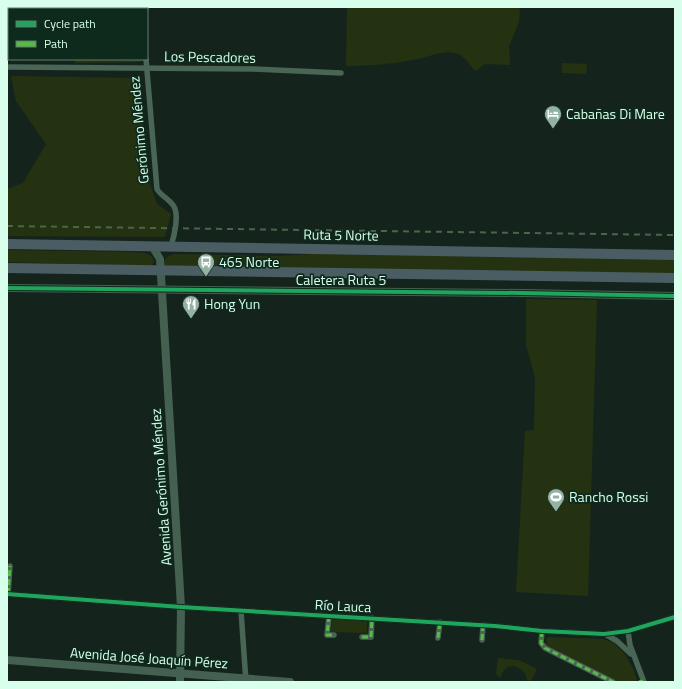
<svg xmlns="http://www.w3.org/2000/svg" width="682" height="689" viewBox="0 0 682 689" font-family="'Titillium Web',sans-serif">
  <rect width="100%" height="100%" fill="#14241c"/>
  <!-- green -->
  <g fill="#253212">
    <rect x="73" y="7" width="68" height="2"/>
    <path d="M347,7H520L519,22L509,46L510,65L485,64L475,71C469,64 465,56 455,53C440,50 428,58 413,60C391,64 369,66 346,66Z"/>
    <path d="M75,59H141V62L75,63Z"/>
    <path d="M562,63L587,64L586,74L562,73Z"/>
    <path d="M11,76L139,78L148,179L157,204L171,214L165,237L7,236V189L23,183L46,144L16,101Z"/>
    <path d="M7,250L134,252C142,253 151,252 154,261L152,265L148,266L7,262Z"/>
    <path d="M333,253L675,259V274L164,266C164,259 167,255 175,254L277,256Z"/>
    <path d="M526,299L597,300L588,596L516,592L525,431L534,430L535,377L526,345Z"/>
    <path d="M332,619L367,621V633L331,632Z"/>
    <path d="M547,637L603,639L614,643L624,653L633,668L637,680L634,682H617L546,646Z"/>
    <path d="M498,658L519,660L537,669L531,681L527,680C526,672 521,668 513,666C506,667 502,670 501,678L496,674Z"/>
  </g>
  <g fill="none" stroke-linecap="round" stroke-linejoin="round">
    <!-- street -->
    <g stroke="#496555" stroke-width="5.5">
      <path d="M146,9V7"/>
      <path d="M146,59L157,189C161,196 168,198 173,205C180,213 174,237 171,246"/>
      <path d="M7,67L253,69L341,73"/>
      <path d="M7,594L181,607L495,626L542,631L604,634L628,631L675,617"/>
      <path d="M8,594L10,566"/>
      <path d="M241,611L246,682"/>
      <path d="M329,616L327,635H334"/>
      <path d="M542,631L541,643L545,648L613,682"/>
      <path d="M628,631L630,645L644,682"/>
      <path d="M605,634L617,641L631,654"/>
      <path d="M362,637H371L372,618"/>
      <path d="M438,638L440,622"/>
      <path d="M482,640L483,625"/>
    </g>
    <!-- secondary -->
    <g stroke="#446050" stroke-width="8">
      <path d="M152,246L160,259L181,607L180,682"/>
      <path d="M7,288L522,293L675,296"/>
      <path d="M7,660L290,682"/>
    </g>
    <!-- highway -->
    <g stroke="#4a5d63" stroke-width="10">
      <path d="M7,244L675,255"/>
      <path d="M7,268L675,278"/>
    </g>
    <!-- rail -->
    <path stroke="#4a6547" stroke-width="2" stroke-dasharray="6 5" stroke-linecap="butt" d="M7,226L675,235"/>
    <!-- quiet -->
    <g stroke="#58b947" stroke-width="3" stroke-dasharray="6 3" stroke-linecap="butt">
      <path d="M8,594L10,566"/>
      <path d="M329,616L327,635H334"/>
      <path d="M542,631L541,643L545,648L613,682"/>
      <path d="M362,637H371L372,618"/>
      <path d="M438,638L440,622"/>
      <path d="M482,640L483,625"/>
      <path d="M639,682L643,681"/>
    </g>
    <!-- cycleway casing -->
    <g stroke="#0e2a1d" stroke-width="6">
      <g id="cycleway">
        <path d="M7,288L522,293L675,296"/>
        <path d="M7,594L181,607L495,626L542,631L604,634L628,631L675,617"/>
      </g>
    </g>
    <!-- cycleway -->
    <use href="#cycleway" stroke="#20a55d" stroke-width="4"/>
  </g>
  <!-- icons -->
  <defs>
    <g id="hotel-pin" transform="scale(0.9)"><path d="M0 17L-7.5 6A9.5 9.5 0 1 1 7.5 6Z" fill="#93b2a3" stroke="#0e2a1d"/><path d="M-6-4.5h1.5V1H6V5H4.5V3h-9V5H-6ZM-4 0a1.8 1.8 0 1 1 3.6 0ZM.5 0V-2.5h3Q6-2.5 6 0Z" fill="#fff"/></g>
    <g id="bus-pin" transform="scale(0.9)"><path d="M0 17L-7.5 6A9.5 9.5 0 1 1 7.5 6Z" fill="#93b2a3" stroke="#0e2a1d"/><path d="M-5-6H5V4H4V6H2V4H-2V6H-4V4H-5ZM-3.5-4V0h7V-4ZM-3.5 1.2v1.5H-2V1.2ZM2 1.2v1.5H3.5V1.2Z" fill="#fff"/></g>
    <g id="restaurant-pin" transform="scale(0.9)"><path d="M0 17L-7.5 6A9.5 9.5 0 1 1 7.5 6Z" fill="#93b2a3" stroke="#0e2a1d"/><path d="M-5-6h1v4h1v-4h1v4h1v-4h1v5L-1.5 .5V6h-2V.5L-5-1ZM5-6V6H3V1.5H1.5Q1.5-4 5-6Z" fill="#fff"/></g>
    <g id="stadium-pin" transform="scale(0.9)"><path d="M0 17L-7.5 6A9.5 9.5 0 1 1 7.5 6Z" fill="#93b2a3" stroke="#0e2a1d"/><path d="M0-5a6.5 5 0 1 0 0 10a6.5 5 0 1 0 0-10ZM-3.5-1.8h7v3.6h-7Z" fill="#fff"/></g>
  </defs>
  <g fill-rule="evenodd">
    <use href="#hotel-pin" x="553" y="114"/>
    <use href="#bus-pin" x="206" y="262"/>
    <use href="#restaurant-pin" x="191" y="304"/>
    <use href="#stadium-pin" x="556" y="497"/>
  </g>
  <g text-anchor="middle" stroke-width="3.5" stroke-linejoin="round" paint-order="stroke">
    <!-- street labels -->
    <g font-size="14" fill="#d7ffeb" stroke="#0e2a1d">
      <text transform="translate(210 57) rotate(1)" y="5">Los Pescadores</text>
      <text transform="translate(139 130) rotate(-95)" y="5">Gerónimo Méndez</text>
      <text transform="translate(341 235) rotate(1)" y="5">Ruta 5 Norte</text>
      <text x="341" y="285">Caletera Ruta 5</text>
      <text transform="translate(161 487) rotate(-94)" y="5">Avenida Gerónimo Méndez</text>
      <text transform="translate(343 606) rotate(3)" y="5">Río Lauca</text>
      <text transform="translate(149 658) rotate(4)" y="5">Avenida José Joaquín Pérez</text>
    </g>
    <!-- poi labels -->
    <g font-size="14" fill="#d7ffeb" stroke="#0e2a1d" text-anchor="start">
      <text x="566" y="119">Cabañas Di Mare</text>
      <text x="219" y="267">465 Norte</text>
      <text x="204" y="309">Hong Yun</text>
      <text x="569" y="502">Rancho Rossi</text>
    </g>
  </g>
  <!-- border -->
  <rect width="682" height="689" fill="none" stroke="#d7ffeb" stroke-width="16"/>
  <!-- legend -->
  <rect x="8" y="8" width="140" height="52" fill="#0e2a1d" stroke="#5e7f6f"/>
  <rect x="16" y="21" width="20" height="6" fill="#20a55d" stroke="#5e7f6f"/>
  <text x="44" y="28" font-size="12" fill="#d7ffeb">Cycle path</text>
  <rect x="16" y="41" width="20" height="6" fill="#58b947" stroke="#5e7f6f"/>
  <text x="44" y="48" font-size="12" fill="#d7ffeb">Path</text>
</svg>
